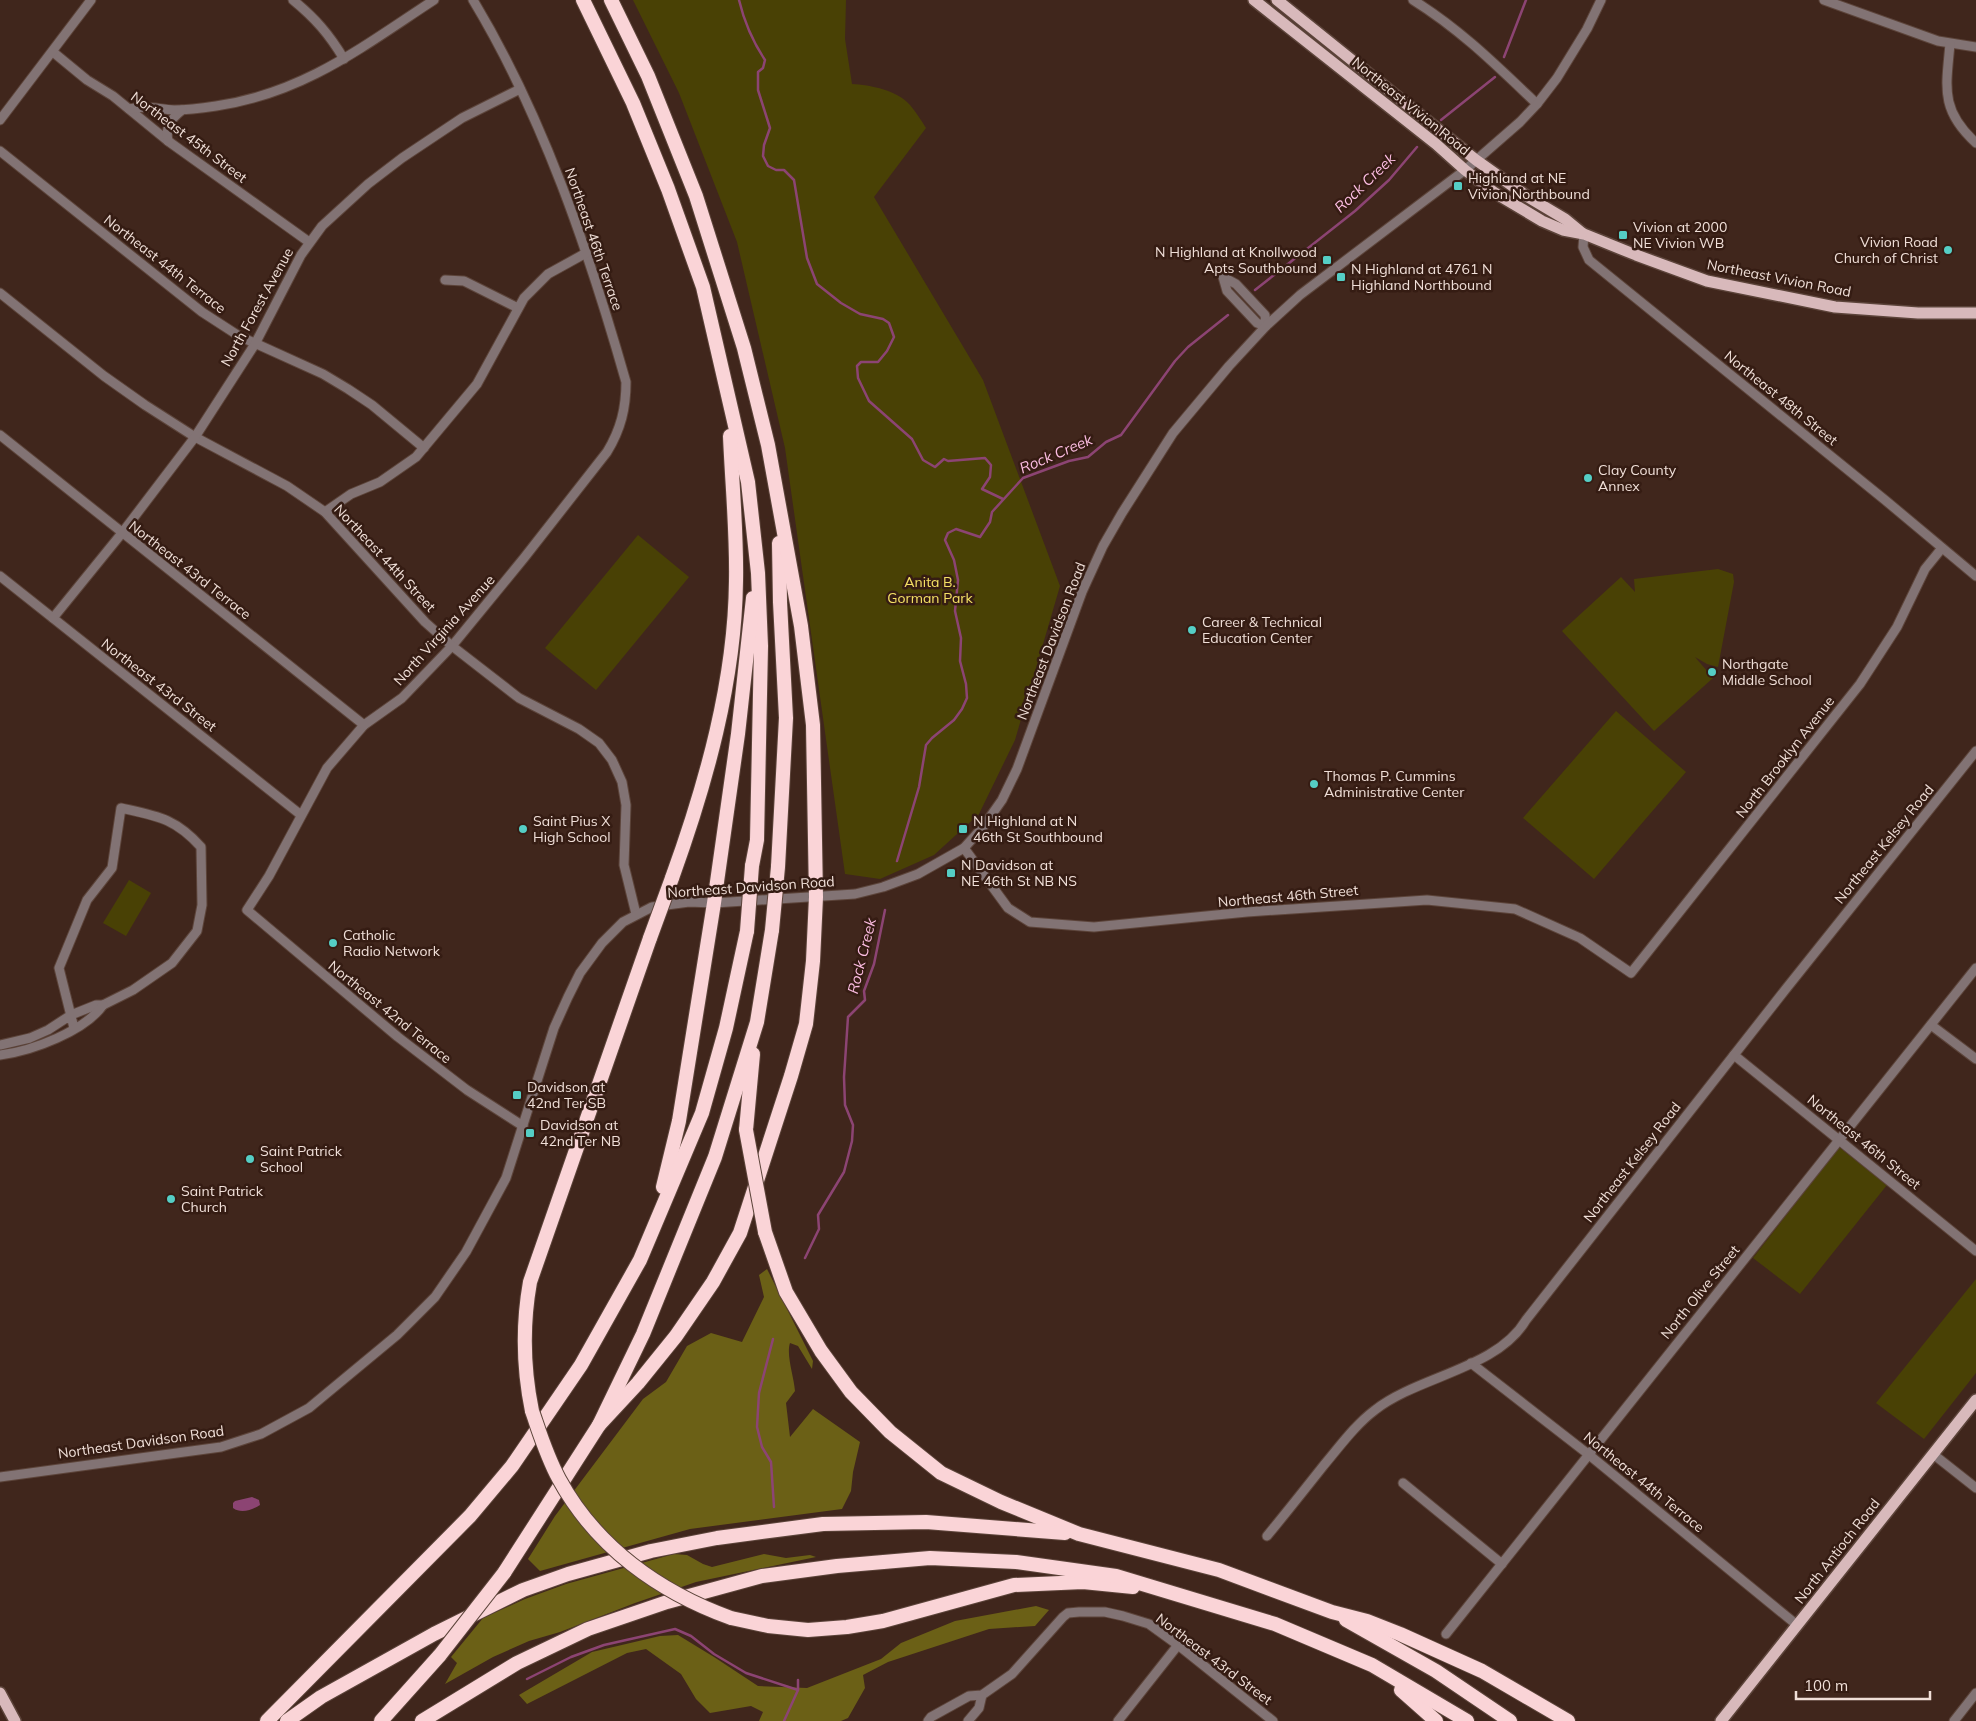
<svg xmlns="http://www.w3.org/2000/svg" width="1976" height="1721" viewBox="0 0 1976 1721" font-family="Mulish,sans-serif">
  <rect width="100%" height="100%" fill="#40261c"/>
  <!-- green -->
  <g fill="#494105">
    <path d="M633,0H846L845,39L852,84C870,85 897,90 910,105C916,112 921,120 926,128L874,197L983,380L1060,586L1015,740L979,814L934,855L880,879L845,874L785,448L737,242L679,93Z"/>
    <path d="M638,535L689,577L596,690L545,648Z"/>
    <path d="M1718,569L1733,574L1734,582L1718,667L1707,664L1695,657L1713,678L1654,731L1562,631L1621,577L1635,592L1634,579Z"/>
    <path d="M1616,711L1686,772L1594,879L1523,818Z"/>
    <path d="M129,880L151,893L126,936L103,923Z"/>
    <path d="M1839,1147L1887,1185L1800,1294L1753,1258Z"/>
    <path d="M1976,1279V1373L1924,1439L1876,1403Z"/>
  </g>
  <!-- forest -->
  <g fill="#6b6016">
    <path d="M767,1269L813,1361L812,1369L798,1346L790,1343C786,1355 794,1377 795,1391L786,1403L790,1437L813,1409L860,1442L853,1472L851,1491L842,1509L690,1529L540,1571L528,1559L555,1516L643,1399L666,1382L687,1346L711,1333L742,1342L764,1297L759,1275Z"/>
    <path d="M674,1554L687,1555L703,1564L712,1567L764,1554L786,1558L810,1555L816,1557L696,1582L635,1603L560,1632L529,1641L493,1657L445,1684L457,1663L451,1657L483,1618L525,1599L566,1584Z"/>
    <path d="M1036,1606L1049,1610L1035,1626L989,1629L888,1662L863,1675L865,1688L848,1718L841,1721H759L763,1712L751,1706L710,1713L696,1699L681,1674L646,1649L627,1653L527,1704L519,1695L592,1652L660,1636L678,1635L714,1657L758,1686L807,1688L881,1659L901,1643L955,1621Z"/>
  </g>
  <!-- water -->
  <path fill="#8c4473" d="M252,1497L259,1500L260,1505C252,1510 241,1514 233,1508V1503L235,1501Z"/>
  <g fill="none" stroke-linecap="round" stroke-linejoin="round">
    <!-- stream -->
    <g stroke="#8c4473" stroke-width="2.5">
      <path d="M739,0C744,21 753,42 765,60L763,68L758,72V90L770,128L764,145L763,156L768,166L776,170H784L794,180L807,258L817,284L841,303L860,314L883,319L889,323L894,337L887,351L878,362H861L857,366L858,378L869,401L912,439L923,460L935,467L944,459L948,461L985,458L991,465L990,477L982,489L1003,499"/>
      <path d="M1504,57L1526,0"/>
      <path d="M1441,120L1495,77"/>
      <path d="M1255,290L1355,211L1389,180L1417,147"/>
      <path d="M897,861L919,787L926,745L932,738L954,720L962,709L967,698L966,684L960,661L961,638L955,611L958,580L954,560L945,540L948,533L956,529L980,537L990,522L992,512L1023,478L1069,461L1088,457L1106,442L1121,435L1175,361L1188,347L1228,315"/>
      <path d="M805,1258L819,1229L818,1215L844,1172L852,1141L853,1125L845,1105L844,1077L848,1017L865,1000L864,991L874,964L885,910"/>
      <path d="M773,1339L759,1393L757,1427L762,1447L771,1462L774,1507"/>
      <path d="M527,1679L571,1657L604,1645L675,1629L691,1636L714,1654L746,1673L798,1690"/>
      <path d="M784,1721L798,1690V1680"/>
    </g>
    <!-- minor casing -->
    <g stroke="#5c443a" stroke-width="11">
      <g id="minor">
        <path d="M293,0C315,18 329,34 344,59"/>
        <path d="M473,0C543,116 589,252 626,382C626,408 621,429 607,452L524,558L452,646L402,698L364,725L327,768L269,876L247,910L398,1037L467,1090L523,1126"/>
        <path d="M1413,0C1461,30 1496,65 1537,104"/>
        <path d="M1824,0L1938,41L1976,47"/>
        <path d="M1950,44C1946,88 1940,110 1976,143"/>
        <path d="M53,52L87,80L113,96L168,141L309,242"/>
        <path d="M129,109C146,105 157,109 174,110C188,110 203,108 216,106C304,93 362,47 434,0"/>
        <path d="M0,120L91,0"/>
        <path d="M168,141C165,126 171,119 182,110"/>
        <path d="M0,151L202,312L239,336L323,374L348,389L372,405L424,448"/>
        <path d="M1584,234L1583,247L1589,260L1885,500L1976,576"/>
        <path d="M1223,277L1236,284L1265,315L1266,326L1257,323L1227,291Z"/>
        <path d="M445,280L464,281L518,308"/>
        <path d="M0,293L104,376L145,405L195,437L287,486L325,512L425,622L452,646L519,698L579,729L599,743L612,760L622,782L626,805L624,865L636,914"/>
        <path d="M0,435L364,725"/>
        <path d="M325,512L351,494L380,482L416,457L477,384L524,298L548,274L586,253"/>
        <path d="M0,576L301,815"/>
        <path d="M53,618L122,533L195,437L255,344L301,255L322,226L368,184L402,158L462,118L520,89"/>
        <path d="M964,848L1008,908L1030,922L1094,927L1247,912L1427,900L1515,909L1580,938L1631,973L1860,684L1897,627L1925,569L1942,548"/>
        <path d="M1931,1025L1976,1059"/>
        <path d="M0,1045L30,1038L48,1030L71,1015L96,1005H103L133,990L172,963L197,931L202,905L201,847C175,818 157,816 121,808L112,868L87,900L59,968L74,1028"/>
        <path d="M0,1055C32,1051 85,1031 103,1005"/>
        <path d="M1734,1055L1976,1251"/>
        <path d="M1471,1363L1588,1454L1797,1625"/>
        <path d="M1933,1454L1976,1488"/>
        <path d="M0,1477L221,1447L261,1434L309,1408L397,1335L435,1297L466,1252L506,1178L554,1028L568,997L580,973L602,943L623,922L652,907L689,902L714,903L855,894L883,887L918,874L964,848L983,827L1002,800L1017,769L1082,592L1103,546L1122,513L1173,433L1229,366L1266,326L1300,295L1465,170L1520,122L1537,104L1557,78L1587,29L1601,0"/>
        <path d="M1403,1483L1502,1564"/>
        <path d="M1267,1536C1286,1513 1305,1489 1324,1465C1340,1446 1355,1425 1375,1410C1418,1376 1497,1369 1526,1320L1785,990L1976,751"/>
        <path d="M1446,1634L1976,968"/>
        <path d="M928,1721L931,1717L969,1696L982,1695L1012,1674L1063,1617L1068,1613L1079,1612H1105L1123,1616L1149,1624L1178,1645L1273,1721"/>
        <path d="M968,1721L979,1708L982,1695"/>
        <path d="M1118,1721L1178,1645"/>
        <path d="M1954,1721L1976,1693"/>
      </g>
    </g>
    <!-- major casing -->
    <g stroke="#5c443a" stroke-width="14">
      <g id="major">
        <path d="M1254,0L1436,144L1465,170L1495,193L1542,221L1563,230L1584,234L1636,255L1707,281L1835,307L1918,313H1976"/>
        <path d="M1277,0L1476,160L1528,197L1565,219L1582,233"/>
        <path d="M0,1693L15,1721"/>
        <path d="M1721,1721L1976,1400"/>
      </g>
    </g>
    <!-- highway casing -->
    <g stroke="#5c443a" stroke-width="16">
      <g id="highway">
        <path d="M583,0L633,103L668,189L703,287L748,482L758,573L761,646L757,840L752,866"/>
        <path d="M778,867L786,718L780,602L779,543"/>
        <path d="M672,878C706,784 735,681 736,581C737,533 732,484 730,436"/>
        <path d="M746,1130L753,1054"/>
        <path d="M663,1187L679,1121L714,903L738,734L753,598"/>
        <path d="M765,1232L786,1292L821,1351L851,1392L890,1432L941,1473L1001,1502L1079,1534L1219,1570L1332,1612L1367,1621L1400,1634L1482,1671L1568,1721"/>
        <path d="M532,1411C523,1367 522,1327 530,1282L650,938"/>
        <path d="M599,1425L638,1383L676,1336L713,1282L740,1233L791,1076L806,1024L813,961L816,897L813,725L801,626L768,445L744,348L696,196L648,76L611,0"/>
        <path d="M504,1573L599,1425L643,1334L715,1157L757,1022L772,930"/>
        <path d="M731,1618L768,1626L808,1630L847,1627L883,1621L1014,1585L1083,1582L1133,1587"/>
        <path d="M1346,1620L1436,1671L1510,1721"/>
        <path d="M1401,1690L1436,1721"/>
        <path d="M267,1721L470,1516L512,1466L581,1365L640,1260L702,1113L726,1028L747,931"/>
        <path d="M287,1721L321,1697L434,1634L523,1590L568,1574L651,1551L717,1538L823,1524L926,1522L1065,1533"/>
        <path d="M381,1721L440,1655"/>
        <path d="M422,1721L517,1663L588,1629L667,1602L762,1576L837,1566L930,1558L1016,1562L1116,1576L1275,1624L1372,1665L1467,1721"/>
      </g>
    </g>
    <!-- minor -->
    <use href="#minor" stroke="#827374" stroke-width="9"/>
    <!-- major -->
    <use href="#major" stroke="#d8b9bb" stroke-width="11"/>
    <!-- highway -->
    <use href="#highway" stroke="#fad4d7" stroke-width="14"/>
    <!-- highway-bridge casing -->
    <g stroke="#5c443a" stroke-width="16" stroke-linecap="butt">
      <g id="highway-bridge">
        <path d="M772,930L778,867"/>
        <path d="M747,931L752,866"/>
        <path d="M650,938L672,878"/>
        <path d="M746,1130L765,1232"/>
        <path d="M532,1411C540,1434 547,1457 559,1479C596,1547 659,1592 731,1618"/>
        <path d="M440,1655L504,1573"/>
      </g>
    </g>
    <!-- highway-bridge -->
    <use href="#highway-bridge" stroke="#fad4d7" stroke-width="14"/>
  </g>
  <!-- markers -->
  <g fill="#55cec5" stroke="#351c13" stroke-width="2">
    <rect x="1453" y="181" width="10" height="10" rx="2.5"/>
    <rect x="1618" y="230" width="10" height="10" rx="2.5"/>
    <circle cx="1948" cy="250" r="5"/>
    <rect x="1322" y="255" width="10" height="10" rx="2.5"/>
    <rect x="1336" y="272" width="10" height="10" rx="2.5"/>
    <circle cx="1588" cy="478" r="5"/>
    <circle cx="1192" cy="630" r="5"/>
    <circle cx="1712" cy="672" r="5"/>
    <circle cx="1314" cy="784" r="5"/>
    <circle cx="523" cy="829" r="5"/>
    <rect x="958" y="824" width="10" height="10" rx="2.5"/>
    <rect x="946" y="868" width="10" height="10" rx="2.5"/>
    <circle cx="333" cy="943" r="5"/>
    <rect x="512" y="1090" width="10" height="10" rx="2.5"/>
    <rect x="525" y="1128" width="10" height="10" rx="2.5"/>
    <circle cx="250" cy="1159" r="5"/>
    <circle cx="171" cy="1199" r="5"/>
  </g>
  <g text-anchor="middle" stroke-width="5" stroke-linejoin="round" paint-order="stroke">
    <!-- street labels -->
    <g font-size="14" fill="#f0dfd8" stroke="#351c13">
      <text transform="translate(1411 106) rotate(39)" y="5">Northeast Vivion Road</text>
      <text transform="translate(189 137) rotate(37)" y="5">Northeast 45th Street</text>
      <text transform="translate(594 239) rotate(71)" y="5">Northeast 46th Terrace</text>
      <text transform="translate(165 264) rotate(38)" y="5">Northeast 44th Terrace</text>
      <text transform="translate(1779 278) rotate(11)" y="5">Northeast Vivion Road</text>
      <text transform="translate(257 307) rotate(-61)" y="5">North Forest Avenue</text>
      <text transform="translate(1781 398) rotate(39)" y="5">Northeast 48th Street</text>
      <text transform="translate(385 558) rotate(47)" y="5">Northeast 44th Street</text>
      <text transform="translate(190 570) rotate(38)" y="5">Northeast 43rd Terrace</text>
      <text transform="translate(444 630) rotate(-48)" y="5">North Virginia Avenue</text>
      <text transform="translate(1051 641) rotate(-69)" y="5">Northeast Davidson Road</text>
      <text transform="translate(159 685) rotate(38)" y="5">Northeast 43rd Street</text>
      <text transform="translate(1785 757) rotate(-52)" y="5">North Brooklyn Avenue</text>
      <text transform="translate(1884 844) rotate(-51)" y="5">Northeast Kelsey Road</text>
      <text transform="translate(751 887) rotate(-4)" y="5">Northeast Davidson Road</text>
      <text transform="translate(1288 896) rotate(-5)" y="5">Northeast 46th Street</text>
      <text transform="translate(390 1012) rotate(39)" y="5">Northeast 42nd Terrace</text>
      <text transform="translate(1864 1142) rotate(39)" y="5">Northeast 46th Street</text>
      <text transform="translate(1632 1162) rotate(-52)" y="5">Northeast Kelsey Road</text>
      <text transform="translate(1700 1292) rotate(-51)" y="5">North Olive Street</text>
      <text transform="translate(141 1442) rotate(-8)" y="5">Northeast Davidson Road</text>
      <text transform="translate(1644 1482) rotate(39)" y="5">Northeast 44th Terrace</text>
      <text transform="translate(1837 1551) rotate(-52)" y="5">North Antioch Road</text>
      <text transform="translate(1214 1659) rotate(37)" y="5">Northeast 43rd Street</text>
    </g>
    <!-- poi labels -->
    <g font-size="14" fill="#f0dfd8" stroke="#351c13" text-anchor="start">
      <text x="1468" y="183">Highland at NE<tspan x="1468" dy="16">Vivion Northbound</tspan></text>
      <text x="1633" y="232">Vivion at 2000<tspan x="1633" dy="16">NE Vivion WB</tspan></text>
      <text x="1938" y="247" text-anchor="end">Vivion Road<tspan x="1938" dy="16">Church of Christ</tspan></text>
      <text x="1317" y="257" text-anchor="end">N Highland at Knollwood<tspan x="1317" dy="16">Apts Southbound</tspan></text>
      <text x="1351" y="274">N Highland at 4761 N<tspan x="1351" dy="16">Highland Northbound</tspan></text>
      <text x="1598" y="475">Clay County<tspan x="1598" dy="16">Annex</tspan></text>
      <text x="1202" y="627">Career &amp; Technical<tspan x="1202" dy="16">Education Center</tspan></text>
      <text x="1722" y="669">Northgate<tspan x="1722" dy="16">Middle School</tspan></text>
      <text x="1324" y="781">Thomas P. Cummins<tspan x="1324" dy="16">Administrative Center</tspan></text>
      <text x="533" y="826">Saint Pius X<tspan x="533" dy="16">High School</tspan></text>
      <text x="973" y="826">N Highland at N<tspan x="973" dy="16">46th St Southbound</tspan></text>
      <text x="961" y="870">N Davidson at<tspan x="961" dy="16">NE 46th St NB NS</tspan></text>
      <text x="343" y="940">Catholic<tspan x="343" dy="16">Radio Network</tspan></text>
      <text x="527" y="1092">Davidson at<tspan x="527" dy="16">42nd Ter SB</tspan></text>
      <text x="540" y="1130">Davidson at<tspan x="540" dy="16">42nd Ter NB</tspan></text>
      <text x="260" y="1156">Saint Patrick<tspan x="260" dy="16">School</tspan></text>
      <text x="181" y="1196">Saint Patrick<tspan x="181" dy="16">Church</tspan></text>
    </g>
    <!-- park labels -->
    <g font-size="14" fill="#f5e165" stroke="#351c13">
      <text x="930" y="587">Anita B.<tspan x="930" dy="16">Gorman Park</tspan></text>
    </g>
    <!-- water labels -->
    <g font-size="15" font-style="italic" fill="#fcbde2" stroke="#351c13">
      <text transform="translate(1365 183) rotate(-44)" y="5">Rock Creek</text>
      <text transform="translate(1056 454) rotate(-23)" y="5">Rock Creek</text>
      <text transform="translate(862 956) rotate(-76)" y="5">Rock Creek</text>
    </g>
  </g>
  <!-- scale -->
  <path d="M1796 1691v8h134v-8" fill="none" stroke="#f0dfd8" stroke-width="2.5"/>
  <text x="1804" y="1691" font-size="15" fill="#f0dfd8" stroke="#351c13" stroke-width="4" paint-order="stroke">100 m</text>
</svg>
